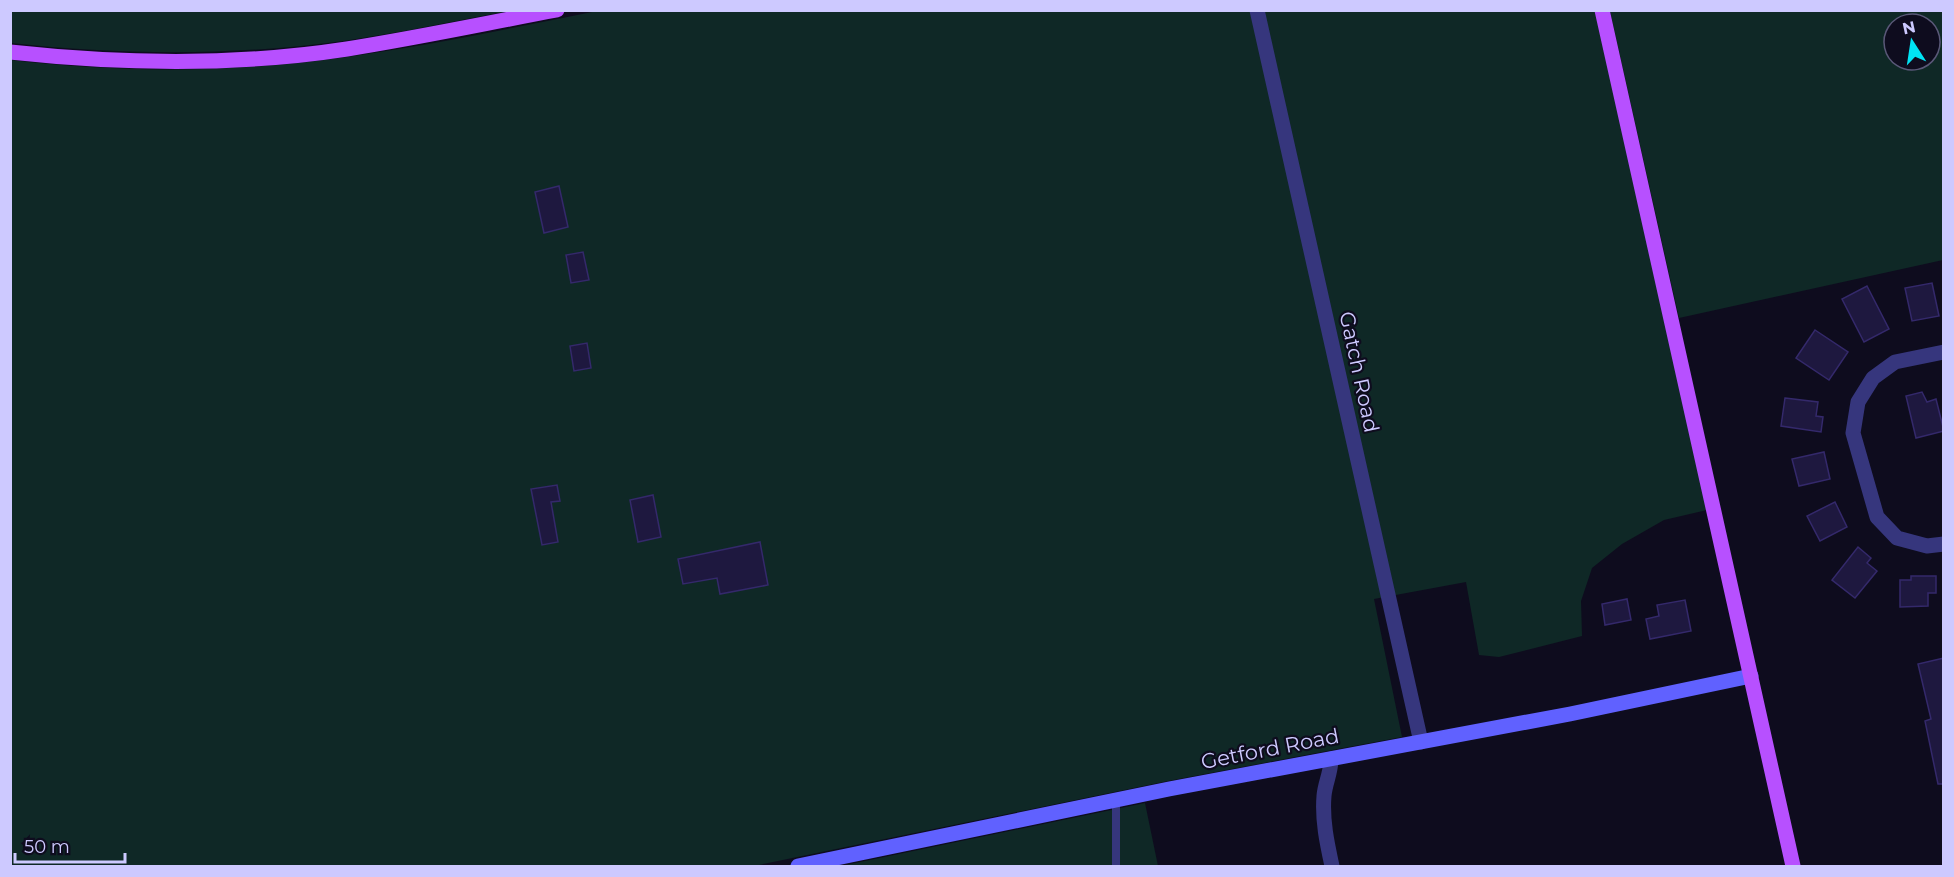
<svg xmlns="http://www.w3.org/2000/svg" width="1954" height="877" viewBox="0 0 1954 877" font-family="Montserrat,sans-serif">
  <rect width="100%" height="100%" fill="#0e0c1e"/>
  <!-- green -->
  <g fill="#0f2826" fill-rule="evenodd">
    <path d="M11,10H510V11C454,21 399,33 343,41C233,56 120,55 11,43Z"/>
    <path d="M602,10L1595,11L1707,510L1664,520L1622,544L1592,568L1581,601L1582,636L1499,657L1479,655L1466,582L1374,599L1402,737L1168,781L754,866H11V60C121,73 236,73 347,57C432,45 517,27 602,10Z"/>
    <path d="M1610,11H1943V260L1679,318ZM1894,24H1930V60H1894Z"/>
    <path d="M1145,803L1158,866H841Z"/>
  </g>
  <!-- building -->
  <g fill="#1e183f" stroke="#34296b" stroke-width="1.5">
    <path d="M559,186L568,227L544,233L535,192Z"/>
    <path d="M583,252L589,280L571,283L566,255Z"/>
    <path d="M1932,283L1939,316L1912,321L1905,288Z"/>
    <path d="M1867,286L1889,329L1864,342L1842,299Z"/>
    <path d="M1815,330L1848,352L1829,380L1796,358Z"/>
    <path d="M587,343L591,368L574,371L570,346Z"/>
    <path d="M1922,392L1927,402L1936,399L1944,431L1916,438L1906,396Z"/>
    <path d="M1785,398L1818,402L1816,416L1823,417L1821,432L1781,426Z"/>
    <path d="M1824,452L1830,479L1799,486L1792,459Z"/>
    <path d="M557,485L560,501L551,502L558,542L542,545L531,489Z"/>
    <path d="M653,495L661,537L638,542L630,500Z"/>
    <path d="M1835,502L1847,527L1820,541L1807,516Z"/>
    <path d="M760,542L768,585L720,594L717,578L683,584L678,559Z"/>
    <path d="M1858,547L1871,558L1867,563L1877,571L1855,598L1832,580Z"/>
    <path d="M1911,576H1936V593H1928V606L1900,607V580H1911Z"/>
    <path d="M1627,599L1631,620L1605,625L1602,604Z"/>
    <path d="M1685,600L1691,631L1650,639L1646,619L1659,616L1657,605Z"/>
    <path d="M1944,658V784H1938L1925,721L1931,719L1918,664Z"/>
  </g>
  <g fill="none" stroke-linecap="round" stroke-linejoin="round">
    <!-- lane -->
    <path stroke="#36367d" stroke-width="8" d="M1116,866V801"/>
    <!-- street -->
    <g stroke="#36367d" stroke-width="15">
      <path d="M1257,10L1421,742"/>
      <path d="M1944,352L1895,362L1873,378L1858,402L1853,433L1877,517L1897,538L1927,546L1944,544"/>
      <path d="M1331,759C1331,773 1325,783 1324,796C1322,820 1327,843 1332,866"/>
    </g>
    <!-- secondary -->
    <path stroke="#6061ff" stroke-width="15" d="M798,866L1169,789L1570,714L1751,676"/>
    <!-- primary -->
    <g stroke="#b750ff" stroke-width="15">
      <path d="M1602,10L1793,866"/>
      <path d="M10,52C121,64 237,66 347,49C417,38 487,23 557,10"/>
    </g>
  </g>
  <g text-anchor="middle" stroke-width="4.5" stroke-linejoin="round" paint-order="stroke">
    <!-- street labels -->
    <g font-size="21" fill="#cdc9ff" stroke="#0e0c1e">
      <text transform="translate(1359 372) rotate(78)" y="7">Gatch Road</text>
      <text transform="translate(1270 749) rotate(-11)" y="7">Getford Road</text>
    </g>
  </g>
  <!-- border -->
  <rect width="1954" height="877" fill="none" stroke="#cdc9ff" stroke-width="24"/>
  <!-- north arrow -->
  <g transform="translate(1912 42) rotate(348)"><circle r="28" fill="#0e0c1e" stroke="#5a5878" stroke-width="1.5"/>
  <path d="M0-4.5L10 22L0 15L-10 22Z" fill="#00e4f4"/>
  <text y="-9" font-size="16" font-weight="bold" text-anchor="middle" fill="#cdc9ff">N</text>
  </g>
  <!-- scale -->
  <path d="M15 853v9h110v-9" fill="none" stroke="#cdc9ff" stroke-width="3"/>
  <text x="24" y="853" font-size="18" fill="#cdc9ff" stroke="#0e0c1e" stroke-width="4.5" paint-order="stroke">50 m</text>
</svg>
